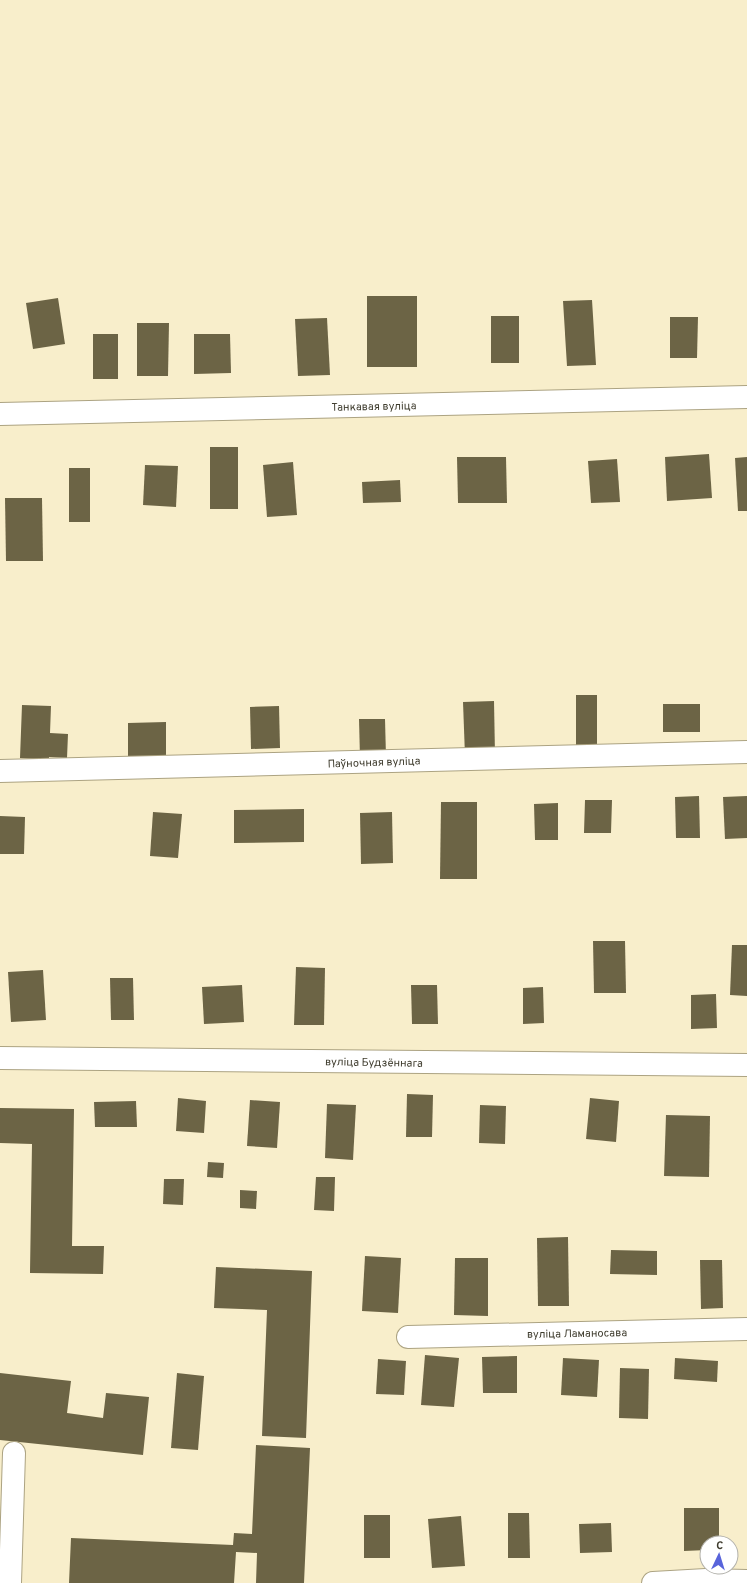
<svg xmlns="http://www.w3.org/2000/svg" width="747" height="1583" viewBox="0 0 747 1583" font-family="Overpass,sans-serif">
  <rect width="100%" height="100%" fill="#f8eecb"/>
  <!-- building -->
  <g fill="#6c6445">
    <rect x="367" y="296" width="50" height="71"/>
    <path d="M58,298L65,344L33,349L26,303Z"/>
    <path d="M592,300L596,365L567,366L563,301Z"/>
    <rect x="491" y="316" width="28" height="47"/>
    <path d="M670,317H698L697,358H670Z"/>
    <path d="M327,318L330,375L298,376L295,319Z"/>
    <path d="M137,323H169L168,376H137Z"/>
    <rect x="93" y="334" width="25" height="45"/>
    <path d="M194,334H230L231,373L194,374Z"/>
    <rect x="210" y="447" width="28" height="62"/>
    <path d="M709,454L712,498L667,501L665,457Z"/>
    <path d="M457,457H506L507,503H458Z"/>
    <path d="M747,457V511H738L735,458Z"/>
    <path d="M617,459L620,502L591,503L588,461Z"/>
    <path d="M293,462L297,515L267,517L263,465Z"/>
    <path d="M145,465L178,466L176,507L143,505Z"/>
    <rect x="69" y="468" width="21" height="54"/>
    <path d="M400,480L401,502L363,503L362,482Z"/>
    <path d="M5,498H42L43,561H6Z"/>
    <rect x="576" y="695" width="21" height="51"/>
    <path d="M494,701L495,755L465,756L463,702Z"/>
    <rect x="663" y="704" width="37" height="28"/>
    <path d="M22,705L51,706L50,733L68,734L67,758L49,757V760L20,758Z"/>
    <path d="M279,706L280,748L251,749L250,707Z"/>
    <path d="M359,719H385L386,757L360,758Z"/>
    <path d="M166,722V760L128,761V723Z"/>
    <path d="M699,796L700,838H676L675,797Z"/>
    <path d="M747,796V838L725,839L723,797Z"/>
    <path d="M585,800H612L611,833H584Z"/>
    <path d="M441,802H477V879H440Z"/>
    <path d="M558,803V840H535L534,804Z"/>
    <path d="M304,809V842L234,843V810Z"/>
    <path d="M153,812L182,814L178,858L150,856Z"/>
    <path d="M392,812L393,863L361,864L360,813Z"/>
    <path d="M0,816L25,817L24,854H0Z"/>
    <path d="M593,941H625L626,993H594Z"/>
    <path d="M732,945H747V996L730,995Z"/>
    <path d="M296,967L325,968L324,1025H294Z"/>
    <path d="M43,970L46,1020L11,1022L8,972Z"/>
    <path d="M110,978H133L134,1020H111Z"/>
    <path d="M242,985L244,1022L204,1024L202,987Z"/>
    <path d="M411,985H437L438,1024H412Z"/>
    <path d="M543,987L544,1023L523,1024V988Z"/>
    <path d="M716,994L717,1028L691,1029V995Z"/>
    <path d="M407,1094L433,1095L432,1137H406Z"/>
    <path d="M178,1098L206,1101L204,1133L176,1131Z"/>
    <path d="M590,1098L619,1101L616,1142L586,1139Z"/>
    <path d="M250,1100L280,1102L277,1148L247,1146Z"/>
    <path d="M136,1101L137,1127H95L94,1102Z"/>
    <path d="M327,1104L356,1105L353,1160L325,1158Z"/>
    <path d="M480,1105L506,1106L505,1144L479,1143Z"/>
    <path d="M0,1108L74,1109L72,1246H104L103,1274L30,1273L32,1144L0,1143Z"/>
    <path d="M666,1115L710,1116L709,1177L664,1176Z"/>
    <path d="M208,1162L224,1163L223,1178L207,1177Z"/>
    <path d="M316,1177H335L334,1211L314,1210Z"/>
    <path d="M164,1179H184L183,1205L163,1204Z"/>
    <path d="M240,1190L257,1191L256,1209L240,1208Z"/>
    <path d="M568,1237L569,1306H538L537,1238Z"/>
    <path d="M611,1250L657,1251V1275L610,1274Z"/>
    <path d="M365,1256L401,1258L398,1313L362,1311Z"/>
    <path d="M455,1258H488V1316L454,1315Z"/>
    <path d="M700,1260H722L723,1308L701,1309Z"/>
    <path d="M216,1267L312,1271L306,1438L262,1436L267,1310L214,1308Z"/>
    <path d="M425,1355L459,1358L454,1407L421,1405Z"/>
    <path d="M517,1356V1393H483L482,1357Z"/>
    <path d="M563,1358L599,1360L597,1397L561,1395Z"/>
    <path d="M675,1358L718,1361L717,1382L674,1379Z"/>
    <path d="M378,1359L406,1361L404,1395L376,1394Z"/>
    <path d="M620,1368L649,1369L648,1419L619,1418Z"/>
    <path d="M0,1373L71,1381L67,1413L103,1418L106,1393L149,1397L143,1455L0,1440Z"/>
    <path d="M177,1373L204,1376L198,1450L171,1448Z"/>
    <path d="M256,1445L310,1448L304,1583H256L257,1553L236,1552L234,1583H69L71,1538L233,1545L234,1533L252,1534Z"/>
    <path d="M684,1508H719V1543H707V1550L684,1551Z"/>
    <path d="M508,1513H529L530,1558H508Z"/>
    <rect x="364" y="1515" width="26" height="43"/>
    <path d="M461,1516L465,1566L432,1568L428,1519Z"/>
    <path d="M611,1523L612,1552L580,1553L579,1524Z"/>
  </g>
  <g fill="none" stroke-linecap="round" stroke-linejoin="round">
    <!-- minor casing -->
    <g stroke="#aca382" stroke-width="24">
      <g id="minor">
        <path d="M0,414L747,397"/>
        <path d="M0,771L747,752"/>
        <path d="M0,1058L747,1065"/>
        <path d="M408,1337L747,1329"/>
        <path d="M10,1583L14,1453"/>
        <path d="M653,1583L706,1580L747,1581"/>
      </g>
    </g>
    <!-- minor -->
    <use href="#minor" stroke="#fff" stroke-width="22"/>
  </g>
  <g text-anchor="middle" stroke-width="4" stroke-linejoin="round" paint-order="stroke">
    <!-- street labels -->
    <g font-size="11" fill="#3f3c2e" stroke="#fff">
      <text transform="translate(374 406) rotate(-1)" y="4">Танкавая вуліца</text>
      <text transform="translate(374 762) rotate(-2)" y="4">Паўночная вуліца</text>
      <text transform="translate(374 1062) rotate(1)" y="4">вуліца Будзённага</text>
      <text transform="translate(577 1333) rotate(-1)" y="4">вуліца Ламаносава</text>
    </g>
  </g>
  <!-- north arrow -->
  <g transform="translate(719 1555) rotate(4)"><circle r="19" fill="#ffffff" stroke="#b2b1ab"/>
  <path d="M0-3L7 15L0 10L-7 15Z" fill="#5864db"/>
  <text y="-6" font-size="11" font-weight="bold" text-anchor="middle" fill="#3f3c2e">С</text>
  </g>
</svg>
